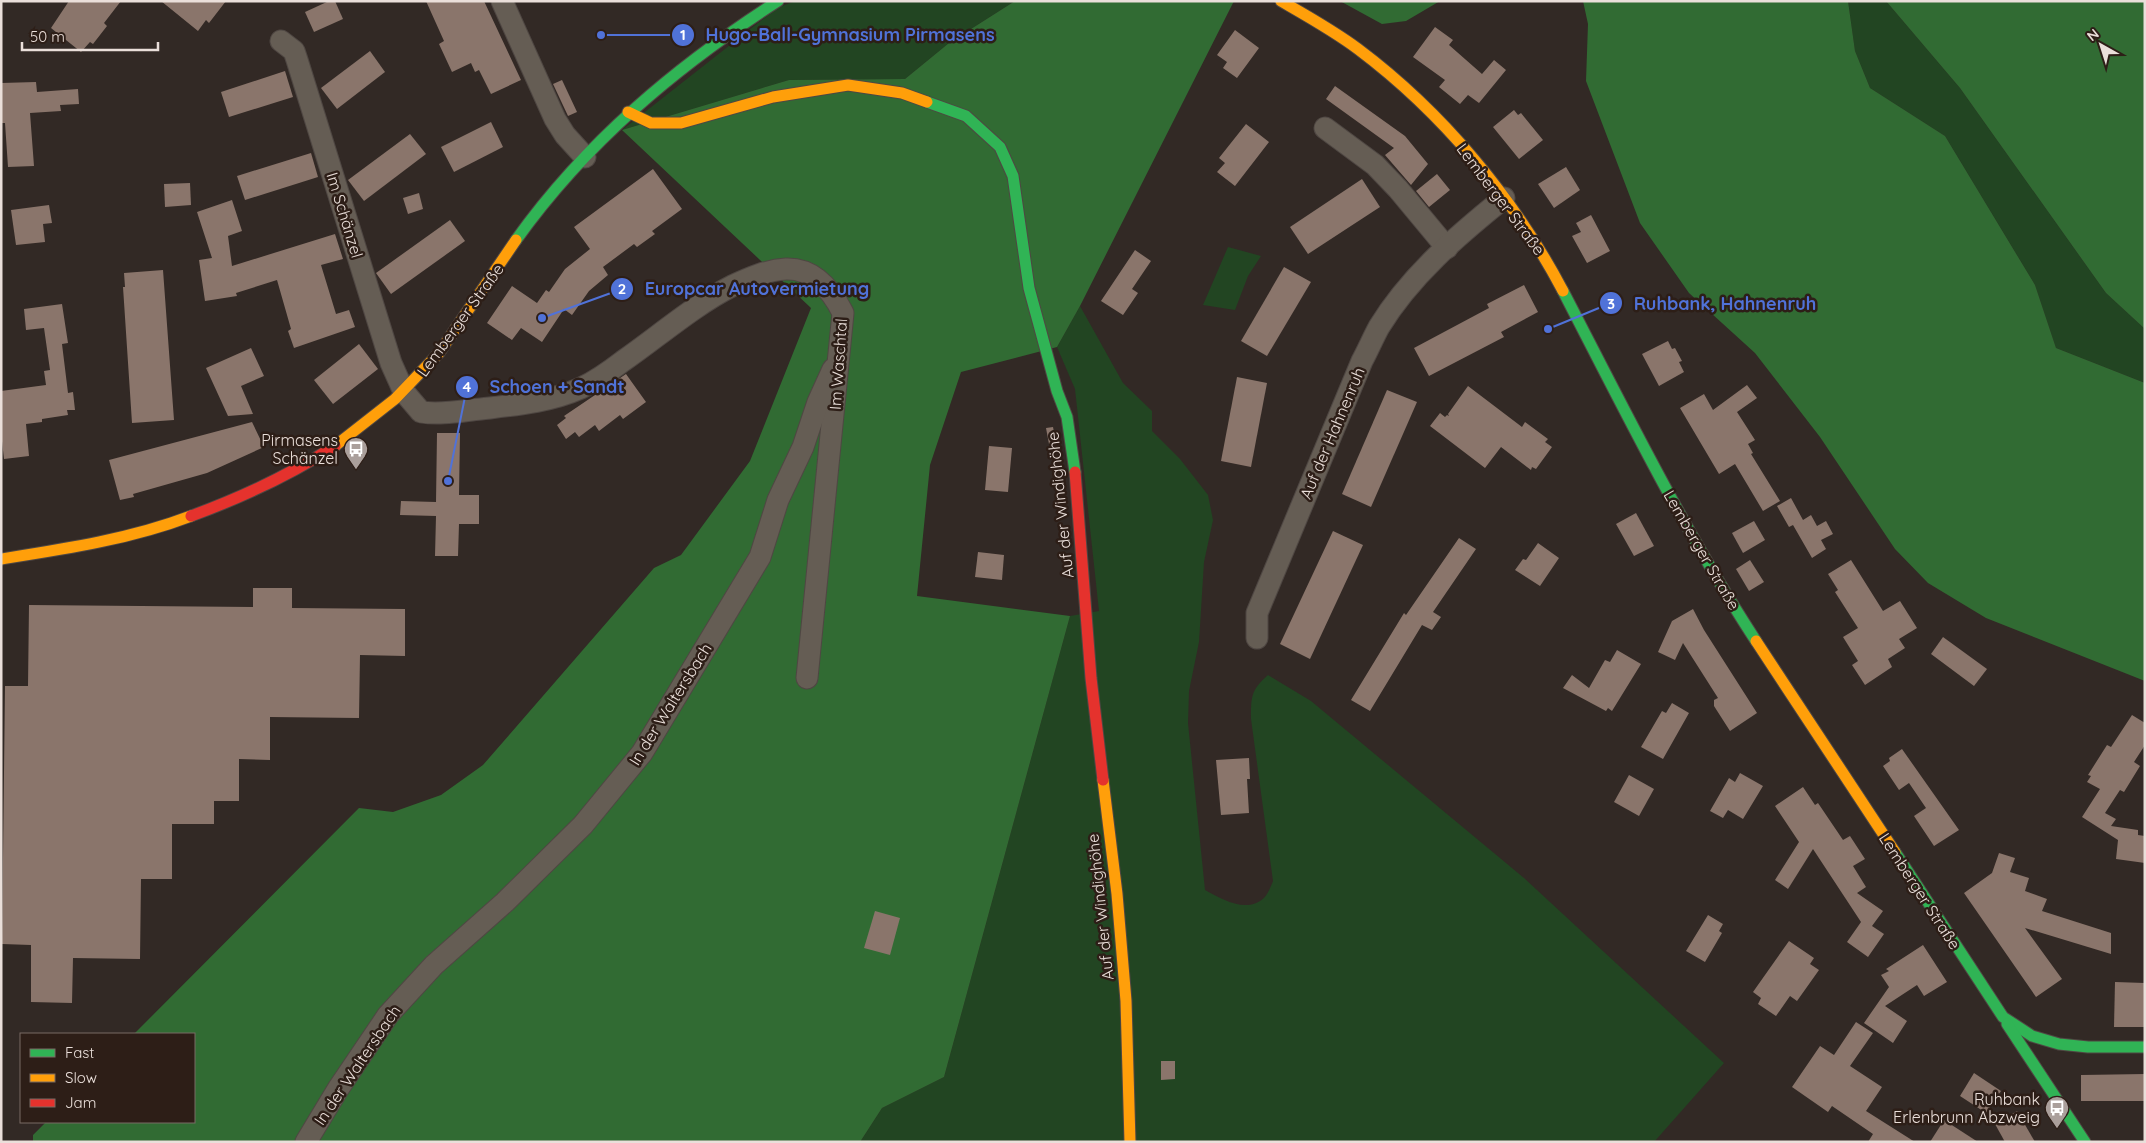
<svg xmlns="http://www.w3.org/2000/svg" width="2146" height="1143" viewBox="0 0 2146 1143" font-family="Quicksand,sans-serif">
  <rect width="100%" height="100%" fill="#322925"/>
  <!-- green -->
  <g fill="#224522">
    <path d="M795,1H1015L949,43L905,79L789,80L622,130L777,8Z"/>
    <path d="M1848,1H1886L1960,88L2106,293L2145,329V383L2056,348L2035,285L1945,136L1870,88L1855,51Z"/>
    <path d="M1228,247L1261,256L1248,276L1235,310L1203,305Z"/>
    <path d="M1080,306L1123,383L1152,411V431L1180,459L1208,495L1213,520L1204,562L1199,642L1189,691L1188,723L1205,890C1222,899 1246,914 1264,898C1268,894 1271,886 1273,881L1251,719C1251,696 1251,690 1268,675L1311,701L1524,878L1724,1063L1654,1142H860L882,1108L944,1077L1070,616L1099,611L1075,389L1057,347Z"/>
  </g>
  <!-- forest -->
  <g fill="#316b33">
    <path d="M1015,1H1234L1080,306L1057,347L961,372L930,465L917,596L1070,616L944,1077L882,1108L860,1142H33V1135L46,1122H194V1034H134L359,808L393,812L441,795L483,765L654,568L681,555L750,461L811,308L622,130L789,80L905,79L949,43Z"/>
    <path d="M1340,1H1440L1406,21L1382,24Z"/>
    <path d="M1583,1H1848L1855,51L1870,88L1945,136L2035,285L2056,348L2145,383V681L1986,618L1928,583L1895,549L1820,437L1755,353L1689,293L1640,223L1586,81L1588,24Z"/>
    <path d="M1886,1H2145V329L2106,293L1960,88Z"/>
  </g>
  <!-- building -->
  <g fill="#8a756b">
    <path d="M69,1H121L104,23L107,26L93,44L90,42L81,52L51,28Z"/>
    <path d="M161,1H226L209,23L206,20L198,31Z"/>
    <path d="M329,1H335L343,19L314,32L305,12Z"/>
    <path d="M426,1H484L521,80L491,94L479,70L475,72L471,63L452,72L439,44L444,41Z"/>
    <path d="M1435,27L1453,40L1449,45L1482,74L1494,60L1506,70L1479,103L1468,95L1460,104L1439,87L1445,80L1413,57Z"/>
    <path d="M1235,30L1259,48L1237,78L1223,68L1227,62L1217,55Z"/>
    <path d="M370,51L385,72L337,109L321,88Z"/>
    <path d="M285,71L293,97L229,117L221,92Z"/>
    <path d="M562,80L577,112L568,116L553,84Z"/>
    <path d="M36,82L37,92L78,89L79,104L60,105L61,111L30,113L34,166L8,167L5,123H1V83Z"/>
    <path d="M1335,86L1405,136L1428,164L1411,185L1385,155L1394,148L1326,99Z"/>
    <path d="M1514,110L1518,115L1521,113L1543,140L1519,159L1493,127Z"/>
    <path d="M491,122L503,147L454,172L441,147Z"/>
    <path d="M1246,124L1269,142L1235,186L1217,172L1225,163L1219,158Z"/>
    <path d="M410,134L426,154L364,201L348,180Z"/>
    <path d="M311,153L318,177L245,200L237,176Z"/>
    <path d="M1566,167L1580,190L1554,208L1538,184Z"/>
    <path d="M653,169L682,209L652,231L655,234L637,247L634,244L603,267L608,275L589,291L572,315L564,309L542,342L521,328L512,340L487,323L512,286L537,303L546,290L549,292L565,269L590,249L574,227Z"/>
    <path d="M1437,174L1450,190L1429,207L1416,191Z"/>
    <path d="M1362,179L1380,207L1308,254L1290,227Z"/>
    <path d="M190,183L191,205L165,207L164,184Z"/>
    <path d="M419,193L423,209L408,214L403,198Z"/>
    <path d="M232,200L242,231L228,236L232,266L335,234L343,259L321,265L336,314L349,310L355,327L294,348L288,331L291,329L277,280L236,293L237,296L205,301L199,260L212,258L197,212Z"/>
    <path d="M49,205L52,223L43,224L45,242L16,245L11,210Z"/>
    <path d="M1591,215L1610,251L1587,263L1572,236L1581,232L1576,223Z"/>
    <path d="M450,220L465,241L391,294L376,273Z"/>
    <path d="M1135,250L1151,261L1132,289L1138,293L1123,315L1101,301Z"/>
    <path d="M1284,267L1311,282L1267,356L1241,341Z"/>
    <path d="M163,270L174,420L132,423L123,287H125L124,273Z"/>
    <path d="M1524,285L1538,312L1501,332L1504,337L1429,376L1414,348L1489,308L1487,304Z"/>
    <path d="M62,304L68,343L62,344L68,393L73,392L75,410H67L68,415L42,419V422L26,424L29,456L4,459L1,432V391L46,385L44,371L50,370L44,328L26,330L24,309Z"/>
    <path d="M1668,341L1672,349L1675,348L1682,361L1679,362L1684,372L1659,386L1642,354Z"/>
    <path d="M359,344L378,369L333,404L314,380Z"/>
    <path d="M251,348L264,376L241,386L253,414L228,416L206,368Z"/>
    <path d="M626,374L646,402L623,419L620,415L599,431L595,425L579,437L575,432L566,439L557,425L566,418L564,416Z"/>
    <path d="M1237,377L1267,383L1251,467L1221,461Z"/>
    <path d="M1747,385L1757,398L1737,412L1755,440L1748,444L1753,453L1751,454L1780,501L1763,511L1735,464L1719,474L1680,408L1704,394L1713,410Z"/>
    <path d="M1468,386L1522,427L1525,422L1548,439L1545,442L1552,447L1536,469L1532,467L1531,470L1501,447L1485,468L1430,426L1440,413L1445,417L1447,415L1449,416L1448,414Z"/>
    <path d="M1387,390L1417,402L1371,507L1342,494Z"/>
    <path d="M252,422L264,447L207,473L133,494L134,497L120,500L109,460Z"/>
    <path d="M1053,427L1056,443L1049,444L1046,428Z"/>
    <path d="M437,433H460L459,495H479V524H459L458,556H435L436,516L400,515L401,501L436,502Z"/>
    <path d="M989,446L1012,448L1008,492L985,490Z"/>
    <path d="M1791,498L1803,520L1811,515L1817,526L1826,521L1833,534L1821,540L1826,549L1812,558L1793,525L1789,527L1777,506Z"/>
    <path d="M1636,513L1654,546L1634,556L1616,524Z"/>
    <path d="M1754,521L1765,540L1743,553L1732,533Z"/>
    <path d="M1333,531L1363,545L1310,659L1280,644Z"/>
    <path d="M1459,538L1476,549L1433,612L1441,617L1432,630L1422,625L1370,711L1351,700L1404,613L1406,615Z"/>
    <path d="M1538,543L1559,558L1540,586L1515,570L1523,559L1526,560Z"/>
    <path d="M978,552L1004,555L1002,580L975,577Z"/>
    <path d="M1750,560L1764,582L1749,591L1736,569Z"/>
    <path d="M1851,560L1883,611L1900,601L1917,628L1899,639L1905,648L1888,659L1892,667L1865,685L1852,665L1858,661L1843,637L1858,628L1835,592L1838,590L1828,574Z"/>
    <path d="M253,588H292V608L405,609V656L360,655L359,718L270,717V760L239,759V801H214V824H172V879H141L140,959L73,958L72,1003L31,1002V945L2,944L5,686H28L29,605L253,607Z"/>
    <path d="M1693,609L1704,630L1757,713L1730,731L1714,706V700L1718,698L1683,643L1675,660L1658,652L1672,621Z"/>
    <path d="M1943,637L1987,669L1974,686L1931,654Z"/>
    <path d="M1617,650L1641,664L1612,711L1608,708L1606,711L1563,688L1572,675L1589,688L1605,660L1610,662Z"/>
    <path d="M1672,703L1689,713L1663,759L1641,747L1662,711L1666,713Z"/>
    <path d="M2132,715L2145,723V745L2134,762L2140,766L2124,792L2120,790L2105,813L2116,819L2111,826L2138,830V835L2145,836V863L2116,859L2118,840L2082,817L2100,789L2087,782L2091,776L2088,775L2107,745L2111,747Z"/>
    <path d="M1902,749L1959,830L1934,846L1914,816L1926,808L1909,783L1899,790L1883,766L1890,761L1889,758Z"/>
    <path d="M1249,758L1250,779H1247L1249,813L1221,815L1216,760Z"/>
    <path d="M1740,773L1763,786L1743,819L1728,810L1723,818L1710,811L1729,778L1735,782Z"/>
    <path d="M1629,775L1654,789L1639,816L1614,802Z"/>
    <path d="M1803,787L1815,805L1818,803L1843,840L1850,836L1865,859L1853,866L1866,887L1857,893L1883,911L1872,926L1884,934L1868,957L1847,942L1861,922L1813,849L1788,889L1775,880L1799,842L1775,806Z"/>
    <path d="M1999,853L2015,858L2010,872L2029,878L2025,891L2047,899L2042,911L2111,933V954L2025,928L2062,979L2036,997L1964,893L1992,873Z"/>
    <path d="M875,911L900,918L890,955L864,948Z"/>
    <path d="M1708,915L1723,924L1719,931L1722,933L1705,962L1686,951Z"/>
    <path d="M1789,941L1814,958L1810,964L1819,970L1797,1001L1790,996L1776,1016L1758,1004L1761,998L1753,992Z"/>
    <path d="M1923,945L1947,982L1924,996L1917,985L1885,1006L1907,1021L1893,1043L1864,1023L1889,987L1881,975L1889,971L1886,969Z"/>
    <path d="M2115,982L2145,983V1027H2114Z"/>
    <path d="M1856,1022L1873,1033L1850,1066L1882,1087L1866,1111L1915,1142H1868L1873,1134L1832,1106L1828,1112L1792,1087L1820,1046L1834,1055Z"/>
    <path d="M1161,1061H1175V1079L1161,1080Z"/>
    <path d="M1974,1073L2001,1091L1986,1113L1960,1096Z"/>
    <path d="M2145,1074V1101H2081V1075Z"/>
    <path d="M2017,1111L2035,1142H2005L1995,1124Z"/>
    <path d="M1944,1120L1978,1142H1930Z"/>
  </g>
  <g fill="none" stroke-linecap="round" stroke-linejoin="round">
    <!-- street casing -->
    <g stroke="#4f4743" stroke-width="23">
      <g id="street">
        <path d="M502,1L555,119L565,135L585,157"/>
        <path d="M281,41L294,51L297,60L391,363L404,392L421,412C441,415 461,411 481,409C515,405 550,402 581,388C596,381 610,371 623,361C659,336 693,306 732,286C749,278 767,270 786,269C814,268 832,291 843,313L807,678"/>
        <path d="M1325,128L1375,165L1398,189L1447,248"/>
        <path d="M1257,638V613L1362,361C1368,350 1373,338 1379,327C1410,276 1458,235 1504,198"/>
        <path d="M306,1142L338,1089L388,1015L434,965L505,902L583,825L642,753L760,557L778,500L803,447L818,402L833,369"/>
      </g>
    </g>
    <!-- fast casing -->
    <g stroke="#4f4743" stroke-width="13">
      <g id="fast">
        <path d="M927,102L966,116L1000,147L1013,176L1029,288L1057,391L1067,417L1075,472"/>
        <path d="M516,240C586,142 677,66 778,1"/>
        <path d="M1563,291C1624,409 1683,529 1756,641"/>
        <path d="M1895,852L2003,1017L2032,1036L2059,1044L2088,1047H2145"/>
        <path d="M2007,1024L2085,1142"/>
      </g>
    </g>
    <!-- slow casing -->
    <g stroke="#4f4743" stroke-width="13">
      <g id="slow">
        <path d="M1281,1C1307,16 1334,31 1358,49C1442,112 1514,198 1563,291"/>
        <path d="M628,112L651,123H681L773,97L848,85L902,93L927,102"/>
        <path d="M335,446L395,399L439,353L516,240"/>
        <path d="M1,559C65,549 131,539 191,516"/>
        <path d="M1756,641L1895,852"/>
        <path d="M1103,780L1117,894L1126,1001L1130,1142"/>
      </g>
    </g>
    <!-- jam casing -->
    <g stroke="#4f4743" stroke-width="13">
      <g id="jam">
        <path d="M1075,472L1091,678L1103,780"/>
        <path d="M191,516C243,497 288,476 335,446"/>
      </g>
    </g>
    <!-- street -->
    <use href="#street" stroke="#655d54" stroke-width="21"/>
    <!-- fast -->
    <use href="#fast" stroke="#30b455" stroke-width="11"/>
    <!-- slow -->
    <use href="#slow" stroke="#ff9f0a" stroke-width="11"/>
    <!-- jam -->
    <use href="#jam" stroke="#e5322d" stroke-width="11"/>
  </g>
  <!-- icons -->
  <defs>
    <g id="bus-pin" transform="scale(1.25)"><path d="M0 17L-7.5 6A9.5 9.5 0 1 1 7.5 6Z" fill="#aa9f9b" stroke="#2d1e17"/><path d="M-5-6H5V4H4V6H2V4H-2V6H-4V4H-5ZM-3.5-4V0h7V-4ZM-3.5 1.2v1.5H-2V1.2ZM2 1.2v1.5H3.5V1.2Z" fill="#fff"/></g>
  </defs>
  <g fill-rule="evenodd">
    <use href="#bus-pin" x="356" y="449"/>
    <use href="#bus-pin" x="2057" y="1108"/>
  </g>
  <g text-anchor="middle" stroke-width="5" stroke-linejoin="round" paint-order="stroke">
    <!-- street labels -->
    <g font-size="16" fill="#eadfda" stroke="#2d1e17">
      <text transform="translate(1501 199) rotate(53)" y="6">Lemberger Straße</text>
      <text transform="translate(345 215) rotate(73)" y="6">Im Schänzel</text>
      <text transform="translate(460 320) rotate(-54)" y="6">Lemberger Straße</text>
      <text transform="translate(838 364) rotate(-86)" y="6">Im Waschtal</text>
      <text transform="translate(1332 433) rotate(-67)" y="6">Auf der Hahnenruh</text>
      <text transform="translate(1060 505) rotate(-96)" y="6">Auf der Windighöhe</text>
      <text transform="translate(1702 550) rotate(60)" y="6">Lemberger Straße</text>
      <text transform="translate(670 704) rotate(-58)" y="6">In der Waltersbach</text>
      <text transform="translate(1920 891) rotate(57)" y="6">Lemberger Straße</text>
      <text transform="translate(1100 907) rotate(-96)" y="6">Auf der Windighöhe</text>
      <text transform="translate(357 1065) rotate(-56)" y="6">In der Waltersbach</text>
    </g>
    <!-- poi labels -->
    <g font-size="16" fill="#eadfda" stroke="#2d1e17" text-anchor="end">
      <text x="338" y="446">Pirmasens<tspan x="338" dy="18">Schänzel</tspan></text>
      <text x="2040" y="1105">Ruhbank<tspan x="2040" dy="18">Erlenbrunn Abzweig</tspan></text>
    </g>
  </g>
  <!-- callouts -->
  <path fill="none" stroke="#5072d8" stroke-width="2" d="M601 35L683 35M542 318L622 289M1548 329L1611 303M448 481L467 387"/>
  <g fill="#5072d8" stroke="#2d1e17" stroke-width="2">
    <circle cx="601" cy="35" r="5"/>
    <circle cx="542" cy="318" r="5"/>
    <circle cx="1548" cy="329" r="5"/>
    <circle cx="448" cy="481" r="5"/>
    <circle cx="683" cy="35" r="12"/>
    <circle cx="622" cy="289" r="12"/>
    <circle cx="1611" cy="303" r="12"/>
    <circle cx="467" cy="387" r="12"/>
  </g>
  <g font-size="15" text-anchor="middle" font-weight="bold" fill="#fff">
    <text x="683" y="40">1</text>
    <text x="622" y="294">2</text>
    <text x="1611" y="309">3</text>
    <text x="467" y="392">4</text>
  </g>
  <g font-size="18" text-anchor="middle" font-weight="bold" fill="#5072d8" stroke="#2d1e17" stroke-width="5" stroke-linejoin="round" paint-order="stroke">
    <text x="850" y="41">Hugo-Ball-Gymnasium Pirmasens</text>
    <text x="757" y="295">Europcar Autovermietung</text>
    <text x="1725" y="310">Ruhbank, Hahnenruh</text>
    <text x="557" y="393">Schoen + Sandt</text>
  </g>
  <!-- border -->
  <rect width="2146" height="1143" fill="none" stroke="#eadfda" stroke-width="5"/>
  <!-- legend -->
  <rect x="20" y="1033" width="175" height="90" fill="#2d1e17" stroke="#796b65"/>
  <rect x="30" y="1049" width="25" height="8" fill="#30b455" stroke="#796b65"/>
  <text x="65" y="1058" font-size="15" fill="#eadfda">Fast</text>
  <rect x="30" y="1074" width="25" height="8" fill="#ff9f0a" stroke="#796b65"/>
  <text x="65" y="1083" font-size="15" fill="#eadfda">Slow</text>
  <rect x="30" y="1099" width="25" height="8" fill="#e5322d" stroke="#796b65"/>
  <text x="65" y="1108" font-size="15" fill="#eadfda">Jam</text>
  <!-- north arrow -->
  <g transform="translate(2101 45) rotate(321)" stroke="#2d1e17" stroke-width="4" paint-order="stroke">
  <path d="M0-4L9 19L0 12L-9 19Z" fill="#eadfda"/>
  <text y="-8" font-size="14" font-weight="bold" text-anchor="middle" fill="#eadfda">N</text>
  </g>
  <!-- scale -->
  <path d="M22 42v8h136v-8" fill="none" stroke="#eadfda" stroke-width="2.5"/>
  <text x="30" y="42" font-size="15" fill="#eadfda" stroke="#2d1e17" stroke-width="4" paint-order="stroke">50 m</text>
</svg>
